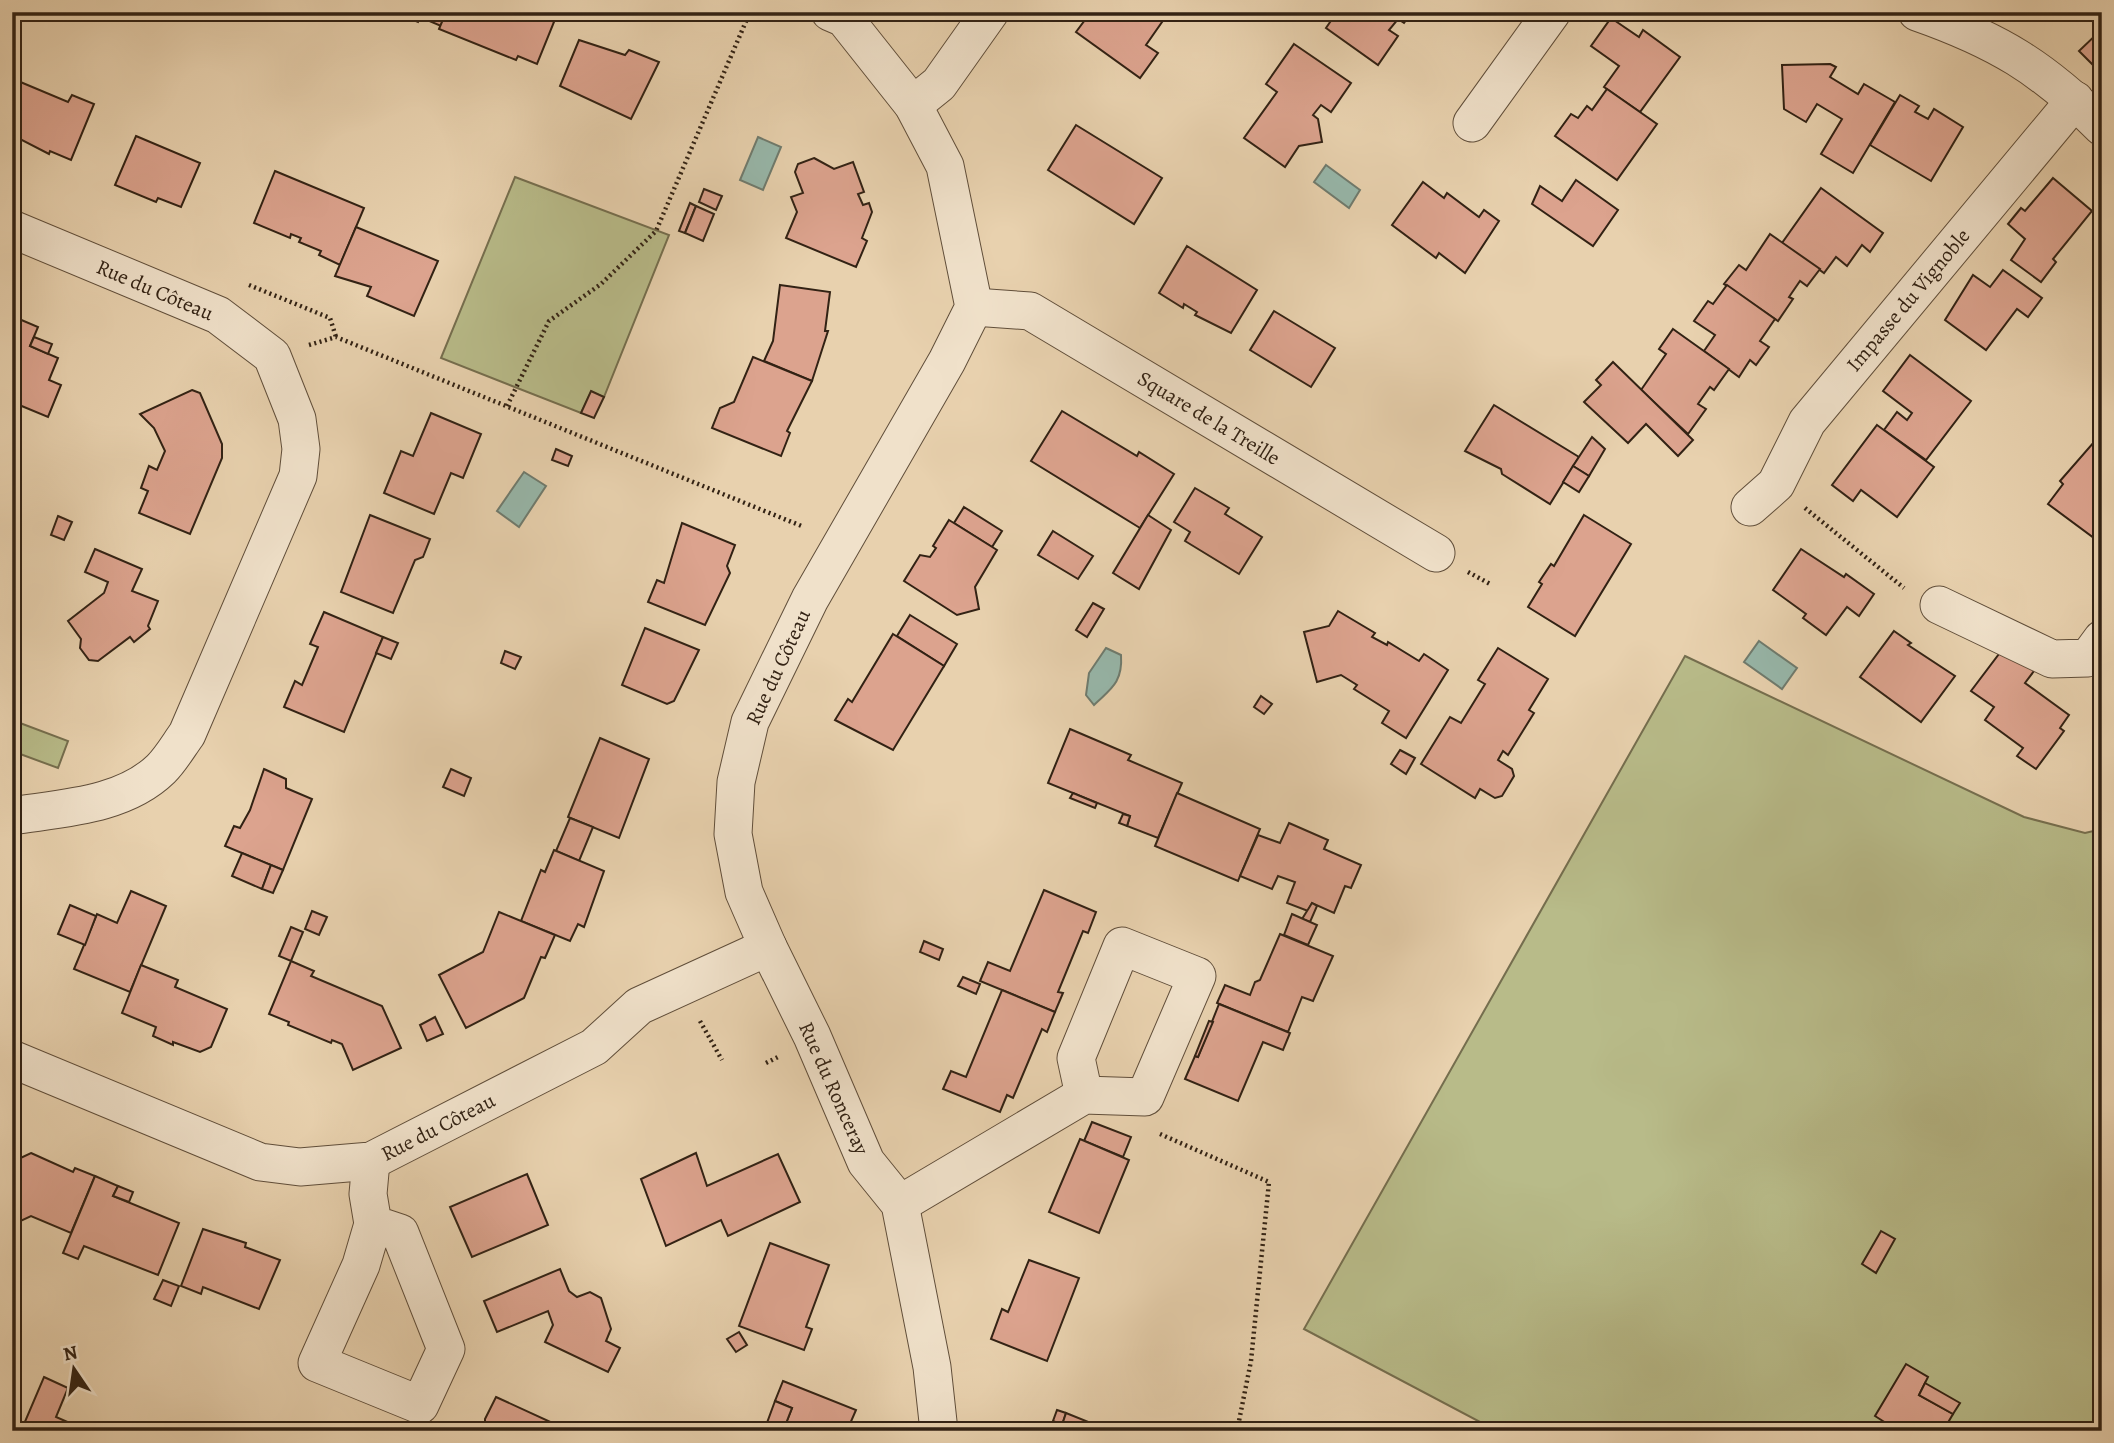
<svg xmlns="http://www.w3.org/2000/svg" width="2114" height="1443" viewBox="0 0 2114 1443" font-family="Alegreya,serif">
  <rect width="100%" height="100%" fill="#e8d1ae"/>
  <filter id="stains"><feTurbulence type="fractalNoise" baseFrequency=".00286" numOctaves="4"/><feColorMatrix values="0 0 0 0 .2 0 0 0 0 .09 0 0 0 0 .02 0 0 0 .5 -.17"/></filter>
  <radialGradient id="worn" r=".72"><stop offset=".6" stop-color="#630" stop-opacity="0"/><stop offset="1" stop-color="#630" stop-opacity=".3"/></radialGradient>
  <!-- green -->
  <g fill="#b8bb89" stroke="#756e4e" stroke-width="2">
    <path d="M515,177L669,235L604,397L591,392L581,413L441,358Z"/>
    <path d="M1685,656L2024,817L2085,833L2102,829V1431H1497L1304,1329Z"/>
    <path d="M12,720L68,741L58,768L12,751Z"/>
  </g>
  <!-- water -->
  <g fill="#97b7aa" stroke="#6f7b6e" stroke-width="2">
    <path d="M758,137L781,147L763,190L740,180Z"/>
    <path d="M1326,165L1360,190L1349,208L1314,182Z"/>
    <path d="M524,472L546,486L519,527L497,511Z"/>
    <path d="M1759,641L1797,668L1782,689L1744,662Z"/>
    <path d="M1106,648L1121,655C1123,684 1109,690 1094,705L1086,695L1089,673Z"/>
  </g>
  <!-- building -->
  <g fill="#dca38e" stroke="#322214" stroke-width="2">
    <path d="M394,12H446L441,26L420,17L418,22Z"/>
    <path d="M446,12H536L554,22L537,64L518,56L516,60L439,29Z"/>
    <path d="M1091,12L1100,15L1102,12H1169L1146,45L1158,53L1140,78L1076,32Z"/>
    <path d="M1337,12H1412L1404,23L1398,19L1389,30L1398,36L1378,65L1326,28Z"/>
    <path d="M1611,18L1639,37L1643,30L1680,57L1640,112L1604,87L1619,66L1591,46Z"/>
    <path d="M2102,29V64L2097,69L2079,51Z"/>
    <path d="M579,40L625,55L629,50L659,62L631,119L560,86Z"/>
    <path d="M1294,44L1351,83L1331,112L1321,105L1313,115L1318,119L1322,142L1299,146L1285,167L1244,138L1277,92L1266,84Z"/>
    <path d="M1830,64L1836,67L1830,77L1858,94L1864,84L1895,102L1853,173L1821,154L1842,119L1817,104L1806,122L1784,109L1782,65Z"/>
    <path d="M18,81L68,102L72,95L94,104L71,160L50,151L49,154L12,135V96Z"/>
    <path d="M1607,89L1657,124L1617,180L1555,136L1571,114L1578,118L1587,106L1592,110Z"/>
    <path d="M1900,95L1919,106L1915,112L1928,119L1934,109L1963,127L1931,181L1870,145Z"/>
    <path d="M1076,125L1162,178L1134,224L1048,170Z"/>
    <path d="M136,136L200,163L181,207L158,198L156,202L115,185Z"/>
    <path d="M814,158L834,169L853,162L864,192L858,194L863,205L869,203L872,212L862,238L867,241L856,267L786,238L797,212L791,197L803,193L795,172L798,164Z"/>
    <path d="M275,171L364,208L340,265L319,255L321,251L299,242L301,238L291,234L290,238L254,223Z"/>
    <path d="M2053,178L2092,211L2053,259L2056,262L2041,282L2011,260L2025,239L2008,224L2021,208L2025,211Z"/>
    <path d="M1576,180L1618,210L1593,246L1532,204L1540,186L1562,201Z"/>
    <path d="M1423,182L1444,198L1447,193L1479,217L1484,210L1499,221L1465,273L1439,253L1436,258L1392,225Z"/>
    <path d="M1821,188L1883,233L1870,252L1862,245L1847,266L1836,257L1824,273L1782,243Z"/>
    <path d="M704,189L722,196L716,210L699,202Z"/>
    <path d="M690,203L696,206L685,233L679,231Z"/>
    <path d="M696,206L714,214L703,241L685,233Z"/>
    <path d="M356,227L438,261L414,316L367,296L371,287L335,276Z"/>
    <path d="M1770,234L1820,269L1807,286L1800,281L1789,297L1793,299L1778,321L1724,284L1739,265L1746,270Z"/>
    <path d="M1187,246L1257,290L1231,333L1195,315L1197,312L1184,304L1183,308L1159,293Z"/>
    <path d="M2003,270L2042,298L2028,317L2017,309L1986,350L1945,320L1973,275L1990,287Z"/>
    <path d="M780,285L830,292L825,331H828L812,381L764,361L773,341Z"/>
    <path d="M1727,285L1775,319L1760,341L1769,347L1756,365L1750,360L1739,377L1704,351L1715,335L1694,321L1708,301L1713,304Z"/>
    <path d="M1274,311L1335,348L1311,387L1250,350Z"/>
    <path d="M12,316L38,327L30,346L58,358L49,380L61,385L48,417L12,402Z"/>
    <path d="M1673,329L1729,369L1714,390L1710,387L1698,404L1706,409L1688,434L1641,390L1666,354L1659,349Z"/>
    <path d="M34,337L52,344L48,354L30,346Z"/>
    <path d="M1910,355L1971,401L1926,460L1884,430L1897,412L1907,420L1912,413L1883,391Z"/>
    <path d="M753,357L812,381L787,431L790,433L781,456L712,428L720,408L734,402Z"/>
    <path d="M1613,362L1693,440L1678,456L1646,424L1628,443L1584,402L1601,385L1596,380Z"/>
    <path d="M192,390L200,393L222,444V458L190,534L139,513L148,491L141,488L149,466L157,470L165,451L154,428L140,414Z"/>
    <path d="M591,391L604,397L594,418L581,413Z"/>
    <path d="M1494,405L1579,457L1550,504L1502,474L1501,469L1465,451Z"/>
    <path d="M1062,411L1137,456L1139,452L1174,474L1140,528L1031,461Z"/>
    <path d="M431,413L481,434L463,478L451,473L434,514L384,493L401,451L413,456Z"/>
    <path d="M1877,425L1934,467L1897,517L1861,490L1853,501L1832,485Z"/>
    <path d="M1592,437L1605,449L1589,476L1573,466Z"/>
    <path d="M2094,442L2102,447V528L2094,538L2048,504L2063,484L2060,481Z"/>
    <path d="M556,449L572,456L568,466L552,460Z"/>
    <path d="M1573,466L1589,476L1579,492L1563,482Z"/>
    <path d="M1195,488L1229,508L1225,514L1262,537L1239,574L1185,541L1190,532L1174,522Z"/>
    <path d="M964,507L1002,531L992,547L954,523Z"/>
    <path d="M370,515L430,539L423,557L415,560L393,613L341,592Z"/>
    <path d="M1148,515L1171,530L1139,589L1113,573Z"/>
    <path d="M1584,515L1631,544L1575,636L1528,607L1542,584L1539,582L1551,564L1554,566Z"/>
    <path d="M58,516L72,522L64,540L51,535Z"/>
    <path d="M949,520L997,550L975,587L979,609L957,615L904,581L920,555L930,557L936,548L933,546Z"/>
    <path d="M682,523L735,545L727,566L730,573L705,625L648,602L657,580L664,583Z"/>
    <path d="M1053,531L1093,556L1078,579L1038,555Z"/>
    <path d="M95,549L142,569L132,591L158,601L148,626L150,629L134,642L130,637L98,661L89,660L80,648L81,639L68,621L104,593L108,582L85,572Z"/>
    <path d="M1801,549L1844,577L1846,574L1874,594L1859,616L1847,607L1826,635L1803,618L1806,614L1773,590Z"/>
    <path d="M1093,603L1104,609L1087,637L1076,630Z"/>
    <path d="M1338,611L1375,633L1372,637L1387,645L1388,642L1419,661L1424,654L1448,670L1406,738L1382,723L1389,711L1354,689L1357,685L1341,675L1317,682L1304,632L1329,626Z"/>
    <path d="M324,612L383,637L344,732L284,707L295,681L302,685L318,647L310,644Z"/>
    <path d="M910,615L957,644L944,666L897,636Z"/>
    <path d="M645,628L699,650L674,701L667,704L622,685Z"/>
    <path d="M1894,631L1911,643L1908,645L1955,676L1921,722L1860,677Z"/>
    <path d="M893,634L944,666L893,750L835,720L848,699L852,702Z"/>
    <path d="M383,637L398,643L391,659L376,653Z"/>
    <path d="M1498,648L1548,679L1529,710L1534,713L1508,755L1503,751L1498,760L1512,769L1514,776L1502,796L1495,798L1480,789L1475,798L1421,764L1450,717L1461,723L1485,684L1478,680Z"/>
    <path d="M2002,650L2037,667L2025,683L2069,715L2060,728L2064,731L2036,769L2017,756L2023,748L1985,720L1994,707L1971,691Z"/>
    <path d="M505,651L521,657L515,669L501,663Z"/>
    <path d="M1261,696L1272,704L1264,714L1254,707Z"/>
    <path d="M1070,729L1131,755L1128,760L1182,783L1158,838L1127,826L1130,816L1048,783Z"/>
    <path d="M600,738L649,759L619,838L568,817Z"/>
    <path d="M1400,750L1415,758L1406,774L1391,764Z"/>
    <path d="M264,769L286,779V788L312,799L283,870L225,846L234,826L240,828L250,810Z"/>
    <path d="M451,769L471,778L464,796L443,787Z"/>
    <path d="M1073,793L1097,803L1095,808L1070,798Z"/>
    <path d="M1177,793L1260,829L1238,881L1155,846Z"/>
    <path d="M1123,814L1130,816L1127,826L1119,823Z"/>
    <path d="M570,818L593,827L579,861L556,851Z"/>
    <path d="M1289,823L1328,840L1324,849L1361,865L1351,888L1345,886L1334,913L1312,903L1308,911L1287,903L1295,882L1278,876L1272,889L1240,876L1258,835L1280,843Z"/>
    <path d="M554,850L604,871L584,927L578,924L570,941L521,921L541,870L545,872Z"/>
    <path d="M242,853L271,865L262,889L232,876Z"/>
    <path d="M271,865L283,870L273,893L262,889Z"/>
    <path d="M1044,890L1096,912L1088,933L1083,931L1058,992L1063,993L1055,1012L980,981L988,962L1010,971Z"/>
    <path d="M131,891L166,906L130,992L74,969L97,914L117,923Z"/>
    <path d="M1312,903L1317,906L1310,922L1302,919Z"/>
    <path d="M70,905L96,916L85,945L58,934Z"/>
    <path d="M312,911L327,917L319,935L305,929Z"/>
    <path d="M499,912L555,935L545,958L541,957L524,998L466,1028L439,975L483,952Z"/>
    <path d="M1292,914L1317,925L1308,945L1284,935Z"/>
    <path d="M291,927L303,932L291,961L279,956Z"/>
    <path d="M1280,934L1333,956L1313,1001L1302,997L1288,1032L1217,1003L1225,985L1250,995L1255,982L1260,980Z"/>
    <path d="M924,941L943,949L939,960L920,952Z"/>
    <path d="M291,961L314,971L311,976L382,1006L401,1048L353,1070L342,1044L332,1040L331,1043L288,1025L289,1022L269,1014Z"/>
    <path d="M141,965L178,980L175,987L227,1009L211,1047L200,1052L173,1042V1045L153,1036L156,1027L122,1013Z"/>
    <path d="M963,977L980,984L976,994L958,986Z"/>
    <path d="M1002,990L1055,1012L1047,1032L1042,1029L1013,1098L1007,1095L1000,1112L943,1089L951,1071L966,1077Z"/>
    <path d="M1219,1004L1290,1033L1283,1050L1263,1042L1238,1101L1185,1079L1195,1056L1198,1057Z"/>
    <path d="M435,1017L443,1034L427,1041L420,1025Z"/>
    <path d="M1209,1021L1213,1022L1198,1057L1195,1056Z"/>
    <path d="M1092,1122L1131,1137L1123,1157L1084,1141Z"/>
    <path d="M1080,1139L1129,1160L1099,1233L1049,1212Z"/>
    <path d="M31,1153L73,1172L75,1168L95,1176L71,1233L31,1216L12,1225V1162Z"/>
    <path d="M696,1153L707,1186L778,1154L800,1202L728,1236L721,1220L666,1246L641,1179Z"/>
    <path d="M527,1174L548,1225L472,1257L450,1207Z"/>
    <path d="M95,1176L118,1186L113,1196L179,1223L158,1275L84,1246L78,1259L63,1253Z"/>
    <path d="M118,1186L133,1192L129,1202L113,1196Z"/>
    <path d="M203,1229L246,1243L245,1247L280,1260L259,1309L203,1287L201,1294L181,1286Z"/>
    <path d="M1881,1231L1895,1239L1876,1273L1862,1264Z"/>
    <path d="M770,1243L829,1265L806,1327L812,1329L804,1350L739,1326Z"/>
    <path d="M1029,1260L1079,1278L1047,1361L991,1339L1002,1309L1008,1312Z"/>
    <path d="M560,1269L569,1291L577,1297L590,1292L601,1298L611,1329L606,1341L620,1348L608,1372L545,1342L553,1325L548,1311L497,1332L484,1301Z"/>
    <path d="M163,1280L179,1286L171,1306L154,1299Z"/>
    <path d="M739,1332L747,1345L736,1352L727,1339Z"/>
    <path d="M1906,1364L1928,1377L1919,1395L1953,1414L1943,1431H1882L1886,1423L1875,1416Z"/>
    <path d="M44,1377L68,1388L56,1417L88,1431H21Z"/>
    <path d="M783,1381L856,1410L849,1426L851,1431H783L792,1408L775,1401Z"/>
    <path d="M1925,1383L1960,1403L1953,1414L1919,1395Z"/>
    <path d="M496,1397L570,1431H485V1419Z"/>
    <path d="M775,1401L792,1408L783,1431H764Z"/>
    <path d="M1057,1410L1066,1413L1062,1425L1053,1421Z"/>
    <path d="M1066,1413L1091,1423L1088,1431L1062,1425Z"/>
  </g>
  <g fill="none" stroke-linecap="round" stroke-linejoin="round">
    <!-- minor casing -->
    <g stroke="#604e3a" stroke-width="39">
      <g id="minor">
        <path d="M1917,12C1997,40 2042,67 2102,127"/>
        <path d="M913,105L939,84L990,12"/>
        <path d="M1472,123L1552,12"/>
        <path d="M12,229L218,315L272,356L297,419L301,449L298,476L187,734C179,745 171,759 161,769C123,806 62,808 12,816"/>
        <path d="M974,307L1030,311L1436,553"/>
        <path d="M1750,507L1776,484L1807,422L2075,100"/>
        <path d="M1939,605L2052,659L2088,658L2102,639"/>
        <path d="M768,947L812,1036L866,1162L900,1204L932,1367L939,1431"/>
        <path d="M12,1059L260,1162L300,1167L371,1161L594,1047L639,1006L768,947L744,892L733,834L736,782L750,722L810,599L947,361L974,307L945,166L913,105L844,18L830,12"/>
        <path d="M371,1161L368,1194L373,1224L361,1265L317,1363L420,1405L446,1349L400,1233L373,1224"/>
        <path d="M900,1204L1084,1095L1145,1097L1197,976L1122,946L1076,1058L1084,1095"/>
      </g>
    </g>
    <!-- path -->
    <g stroke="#322214" stroke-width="4.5" stroke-dasharray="2 3.5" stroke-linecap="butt">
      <path d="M249,285L330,318L336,337"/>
      <path d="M309,345L336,337L804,527"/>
      <path d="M507,406L549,321L601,284L656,231L750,12"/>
      <path d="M1805,508L1904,588"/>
      <path d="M1468,572L1492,585"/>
      <path d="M700,1021L722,1060"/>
      <path d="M766,1063L778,1057"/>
      <path d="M1160,1134L1269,1182L1251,1361L1237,1431"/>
    </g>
    <!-- minor -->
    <use href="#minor" stroke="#f0e1ca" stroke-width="37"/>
  </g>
  <g text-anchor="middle" stroke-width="6" stroke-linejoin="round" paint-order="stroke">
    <!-- street labels -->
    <g font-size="21" fill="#322214" stroke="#f0e1ca">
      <text transform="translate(155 290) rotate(23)" y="7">Rue du Côteau</text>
      <text transform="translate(1908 300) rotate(-50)" y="7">Impasse du Vignoble</text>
      <text transform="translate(1209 418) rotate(31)" y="7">Square de la Treille</text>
      <text transform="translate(778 667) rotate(-65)" y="7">Rue du Côteau</text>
      <text transform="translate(834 1088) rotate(66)" y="7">Rue du Ronceray</text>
      <text transform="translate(438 1127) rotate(-27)" y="7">Rue du Côteau</text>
    </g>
  </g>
  <!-- margin -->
  <rect width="2114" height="1443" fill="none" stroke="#e8d1ae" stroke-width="42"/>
  <rect x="14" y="14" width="2086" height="1415" fill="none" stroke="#322214" stroke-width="3.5"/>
  <rect x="21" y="21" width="2072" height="1401" fill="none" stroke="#322214" stroke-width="2"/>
  <!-- north arrow -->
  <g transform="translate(74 1369) rotate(347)" stroke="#f0e1ca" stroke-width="5" paint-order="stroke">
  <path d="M0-5L12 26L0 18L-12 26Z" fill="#322214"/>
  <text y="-10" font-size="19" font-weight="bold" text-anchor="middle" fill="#322214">N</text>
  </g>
  <rect width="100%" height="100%" filter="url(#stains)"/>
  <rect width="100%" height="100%" fill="url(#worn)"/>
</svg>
